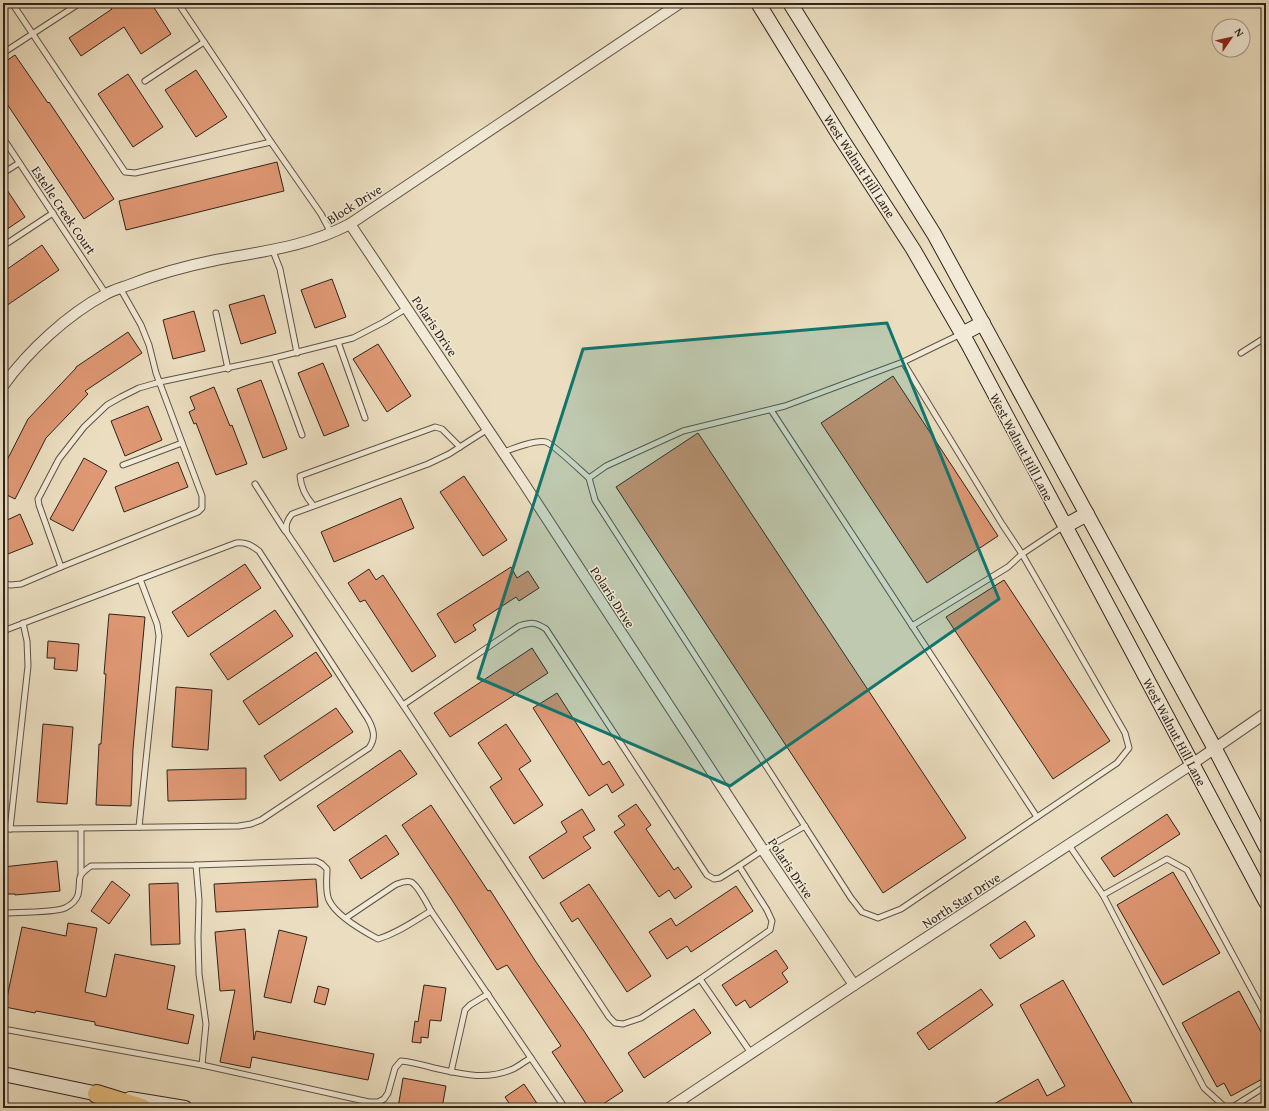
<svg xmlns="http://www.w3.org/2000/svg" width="1269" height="1111" viewBox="0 0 1269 1111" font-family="'Gentium Book Plus',serif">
  <rect width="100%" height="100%" fill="#ebdec0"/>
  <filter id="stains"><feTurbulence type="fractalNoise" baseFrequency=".005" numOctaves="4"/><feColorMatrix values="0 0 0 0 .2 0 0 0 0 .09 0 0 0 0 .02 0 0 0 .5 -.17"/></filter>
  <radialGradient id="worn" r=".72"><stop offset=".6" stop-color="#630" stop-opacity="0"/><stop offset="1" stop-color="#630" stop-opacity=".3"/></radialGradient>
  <!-- building -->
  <g fill="#df9874" stroke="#2f231b">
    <path d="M115,3H151L171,34L141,54L124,27L81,56L69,38L112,9L110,6Z"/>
    <path d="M15,55L48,103L49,102L114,199L84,219L3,98V63Z"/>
    <path d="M196,70L227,117L196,137L165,90Z"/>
    <path d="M128,74L163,127L133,147L98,94Z"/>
    <path d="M277,162L284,191L126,230L119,201Z"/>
    <path d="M3,184L25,217L3,232Z"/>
    <path d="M42,245L59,270L3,308V272Z"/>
    <path d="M332,279L346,317L315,328L301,290Z"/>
    <path d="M264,295L276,333L241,344L229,305Z"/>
    <path d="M194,311L205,351L173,359L163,320Z"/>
    <path d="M128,332L142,353L85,391L88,394L46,438L15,499L3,493V468L28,419L76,368V367Z"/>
    <path d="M378,344L411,396L387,412L353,359Z"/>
    <path d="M323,363L349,426L324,436L298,373Z"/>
    <path d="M893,376L998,536L927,583L821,423Z"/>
    <path d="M261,380L287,449L263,458L237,389Z"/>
    <path d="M214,387L230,426L232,425L247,464L216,475L196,423L194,424L189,412L195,409L190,397Z"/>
    <path d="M148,406L162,440L125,456L111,421Z"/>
    <path d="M698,433L966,838L883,893L616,487Z"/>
    <path d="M84,458L107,471L73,531L50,519Z"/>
    <path d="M178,462L188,487L124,512L115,487Z"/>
    <path d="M464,476L507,540L483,556L440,492Z"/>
    <path d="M401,498L414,528L334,562L321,532Z"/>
    <path d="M20,514L33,544L3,556V522Z"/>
    <path d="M245,564L261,588L188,637L172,612Z"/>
    <path d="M511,567L517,578L528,571L539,588L519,601L516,597L473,625L476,630L455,643L437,614Z"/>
    <path d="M369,569L376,580L383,575L436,656L412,672L365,600L360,602L348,583Z"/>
    <path d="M1004,580L1110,741L1053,779L946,617Z"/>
    <path d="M275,610L293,636L228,680L210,654Z"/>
    <path d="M109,614L145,617L133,749L131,806L96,805L99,744H101L106,674H104Z"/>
    <path d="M48,641L79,644L77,671L54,669L55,658H47Z"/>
    <path d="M532,648L548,673L450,737L434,713Z"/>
    <path d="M316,652L332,676L259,725L243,701Z"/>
    <path d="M176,687L212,690L208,750L172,747Z"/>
    <path d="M557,693L603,765L609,761L624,785L612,793L607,784L589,796L533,708Z"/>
    <path d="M336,708L353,732L280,781L264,756Z"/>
    <path d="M43,724L73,727L67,804L37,802Z"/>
    <path d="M506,724L531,761L519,769L543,805L514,824L490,787L502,779L478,743Z"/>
    <path d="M400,750L417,774L334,831L317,806Z"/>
    <path d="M246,768V799L168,801L167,770Z"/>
    <path d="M636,804L651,825L646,829L674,870L678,867L692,887L675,899L669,890L659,897L614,832L625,825L618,816Z"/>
    <path d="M431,805L488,891L490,890L536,962L584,1031L623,1091L597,1108H589L552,1052L561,1046L507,965L497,970L452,900L402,825Z"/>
    <path d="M582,809L595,830L583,837L591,848L543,879L529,857L567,832L561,822Z"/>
    <path d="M1167,814L1180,834L1114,877L1101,858Z"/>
    <path d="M386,835L399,854L361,879L349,860Z"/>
    <path d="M57,861L60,891L15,895V894H3V867Z"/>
    <path d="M1173,872L1220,953L1163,985L1117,905Z"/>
    <path d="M316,879L318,907L216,912L214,884Z"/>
    <path d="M112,881L130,895L109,924L91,911Z"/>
    <path d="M178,883L180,944L151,945L149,884Z"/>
    <path d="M589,884L651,976L627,992L578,918L572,922L560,903Z"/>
    <path d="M736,886L753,911L691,952L687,946L667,959L649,932L671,918L676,926Z"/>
    <path d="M1025,921L1035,936L1000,959L990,945Z"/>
    <path d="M68,923L97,928L85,992L106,997L115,954L175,966L167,1009L194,1015L188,1044L95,1025V1022L36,1011L35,1013L5,1007L22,927L66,936Z"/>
    <path d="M245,929L254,1040L256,1031L374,1054L368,1080L252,1057L250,1068L220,1062L235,990L220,991L215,932Z"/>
    <path d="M279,930L307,937L291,1003L264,997Z"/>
    <path d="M776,950L788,968L782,973L788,982L750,1008L745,1000L736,1006L722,985Z"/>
    <path d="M1063,980L1135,1108H987L1038,1079L1047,1096L1065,1086L1020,1005Z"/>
    <path d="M424,985L446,988L441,1021L430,1020L428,1038L421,1037V1043L412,1042L415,1021L418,1022Z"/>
    <path d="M318,986L329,989L325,1005L314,1002Z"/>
    <path d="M981,989L993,1005L929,1050L917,1033Z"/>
    <path d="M1239,991L1266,1041V1077L1231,1096L1224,1083L1217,1087L1182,1023Z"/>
    <path d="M694,1009L711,1033L644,1078L628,1053Z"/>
    <path d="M403,1078L446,1086L442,1108H398Z"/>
    <path d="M524,1084L540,1108H512L505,1097Z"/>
  </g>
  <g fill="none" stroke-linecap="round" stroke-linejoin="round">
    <!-- service casing -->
    <g stroke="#5e5244" stroke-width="7">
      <g id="service">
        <path d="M12,3L125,172L135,173L271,142"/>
        <path d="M178,3L271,142L321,214L331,233"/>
        <path d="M3,53L80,3"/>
        <path d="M145,81L204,42"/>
        <path d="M3,138L106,294"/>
        <path d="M3,173L19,163"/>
        <path d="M3,246L53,213"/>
        <path d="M273,251L280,269L297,353"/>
        <path d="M216,313L228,369"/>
        <path d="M338,342L365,418"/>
        <path d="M1241,353L1266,337"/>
        <path d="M274,358L302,435"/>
        <path d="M903,362L1002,524L1022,554L1125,733L1129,748L1117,763L901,909L878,918L862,912L851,898L595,500L589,478L606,466L683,431L785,406L903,362L961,334"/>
        <path d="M771,410L1037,817"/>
        <path d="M488,429L449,454L428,464L292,514C287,520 285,525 287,533L403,705L609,1017L615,1023L623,1024L641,1018L700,979L770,930L772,921L767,910L739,866L763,850L805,826"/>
        <path d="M503,452C513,449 536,439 546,442C553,444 582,472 589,478"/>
        <path d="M123,465L182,443"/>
        <path d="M255,484L285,531"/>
        <path d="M313,505C305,496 301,488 300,476L435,427L442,429L460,447"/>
        <path d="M61,567L39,505L38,499L59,459L84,427L107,405L121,397L139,388L160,382L274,358L353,338L384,322L407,308"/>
        <path d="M3,584L11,585L21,584L61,567L198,512L202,508V496L156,373L149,345L141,325L120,288"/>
        <path d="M912,626L1008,567L1022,554L1064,526"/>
        <path d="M3,631L236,543C246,542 251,545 259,551L368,719C374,730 376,738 369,748L261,820L251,824L239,826L3,829"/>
        <path d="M403,705L519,626C532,622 535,622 546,629L707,875L714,879L720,878L739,866"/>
        <path d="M139,827L159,636L157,624L140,579"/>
        <path d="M81,828V873"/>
        <path d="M10,829L28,666L27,641L23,623"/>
        <path d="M1069,845L1103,895"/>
        <path d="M196,865L199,900L198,938L199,974L206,1024L202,1065"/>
        <path d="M3,913C18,912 53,913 65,908C71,905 76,901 78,895C82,878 74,878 91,866L196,865L316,861L322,864L327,869C327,878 325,891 329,900C336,916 363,931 378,939C398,933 414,921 431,911L565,1108"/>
        <path d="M346,918L395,885C400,883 405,880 411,882C418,885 427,904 431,911"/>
        <path d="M700,979L751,1053"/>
        <path d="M3,1029L202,1065L369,1102H378L384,1099L388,1093L395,1068L401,1061C412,1062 423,1065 434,1068C461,1074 486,1081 513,1069C519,1066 525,1061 531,1058"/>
        <path d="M451,1072L465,1010L470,1005L488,994"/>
        <path d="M1226,1108L1204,1088L1103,895L1167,859L1187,870L1266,1016"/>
        <path d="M1231,1108L1266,1086"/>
      </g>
    </g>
    <!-- minor casing -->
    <g stroke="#5e5244" stroke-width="12">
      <g id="minor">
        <path d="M350,224L523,482L763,850L854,985"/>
        <path d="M3,386C28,351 68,314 106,294C113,290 121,288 129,285C157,274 186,266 216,260C264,251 306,247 350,224L680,3"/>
        <path d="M669,1108L854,985L1192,764L1266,713"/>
      </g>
    </g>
    <!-- secondary casing -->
    <g stroke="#2f231b" stroke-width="16">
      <g id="secondary">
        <path d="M758,3L841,138L913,249L968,344L1266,902"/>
        <path d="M790,3L934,234L1215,749L1266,847"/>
        <path d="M962,334L983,323"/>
        <path d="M1065,526L1087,514"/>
        <path d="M3,1074L108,1096"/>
        <path d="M130,1099L185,1108"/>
      </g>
    </g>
    <!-- motorway casing -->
    <g stroke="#2f231b" stroke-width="20">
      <path id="motorway" d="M97,1094L142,1108"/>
    </g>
    <!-- service -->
    <use href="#service" stroke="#f2ead6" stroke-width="5"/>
    <!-- minor -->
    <use href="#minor" stroke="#f2ead6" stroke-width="10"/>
    <!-- secondary -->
    <use href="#secondary" stroke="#f2ead6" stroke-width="14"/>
    <!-- motorway -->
    <use href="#motorway" stroke="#e6bf80" stroke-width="18"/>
  </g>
  <!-- marked area -->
  <path fill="#0f766e" fill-opacity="0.2" stroke="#0f766e" stroke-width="3" stroke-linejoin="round" d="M887,323L999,599L730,786L478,678L583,349Z"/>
  <g text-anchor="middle" stroke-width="3" stroke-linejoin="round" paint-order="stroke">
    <!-- street labels -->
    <g font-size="13" fill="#2f231b" stroke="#f2ead6">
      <text transform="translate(860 166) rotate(57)" y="5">West Walnut Hill Lane</text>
      <text transform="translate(354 204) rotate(-32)" y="5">Block Drive</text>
      <text transform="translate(64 210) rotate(56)" y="5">Estelle Creek Court</text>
      <text transform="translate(435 326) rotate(56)" y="5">Polaris Drive</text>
      <text transform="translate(1022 447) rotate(62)" y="5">West Walnut Hill Lane</text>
      <text transform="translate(613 597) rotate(57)" y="5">Polaris Drive</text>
      <text transform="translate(1175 732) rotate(62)" y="5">West Walnut Hill Lane</text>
      <text transform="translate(791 868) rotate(56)" y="5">Polaris Drive</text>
      <text transform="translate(961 900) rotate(-33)" y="5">North Star Drive</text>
    </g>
  </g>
  <!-- margin -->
  <rect width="1269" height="1111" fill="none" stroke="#ebdec0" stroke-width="16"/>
  <rect x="4" y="4" width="1261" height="1103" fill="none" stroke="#2f231b" stroke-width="2"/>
  <rect x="8" y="8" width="1253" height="1095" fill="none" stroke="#2f231b"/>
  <!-- north arrow -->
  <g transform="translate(1231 38) rotate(56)"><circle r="19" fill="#f2ead6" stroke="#a49a8b"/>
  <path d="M0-3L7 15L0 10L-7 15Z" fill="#8f2418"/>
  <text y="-6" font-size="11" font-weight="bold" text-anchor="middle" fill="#2f231b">N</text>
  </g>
  <rect width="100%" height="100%" filter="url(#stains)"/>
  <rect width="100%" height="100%" fill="url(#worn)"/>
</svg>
